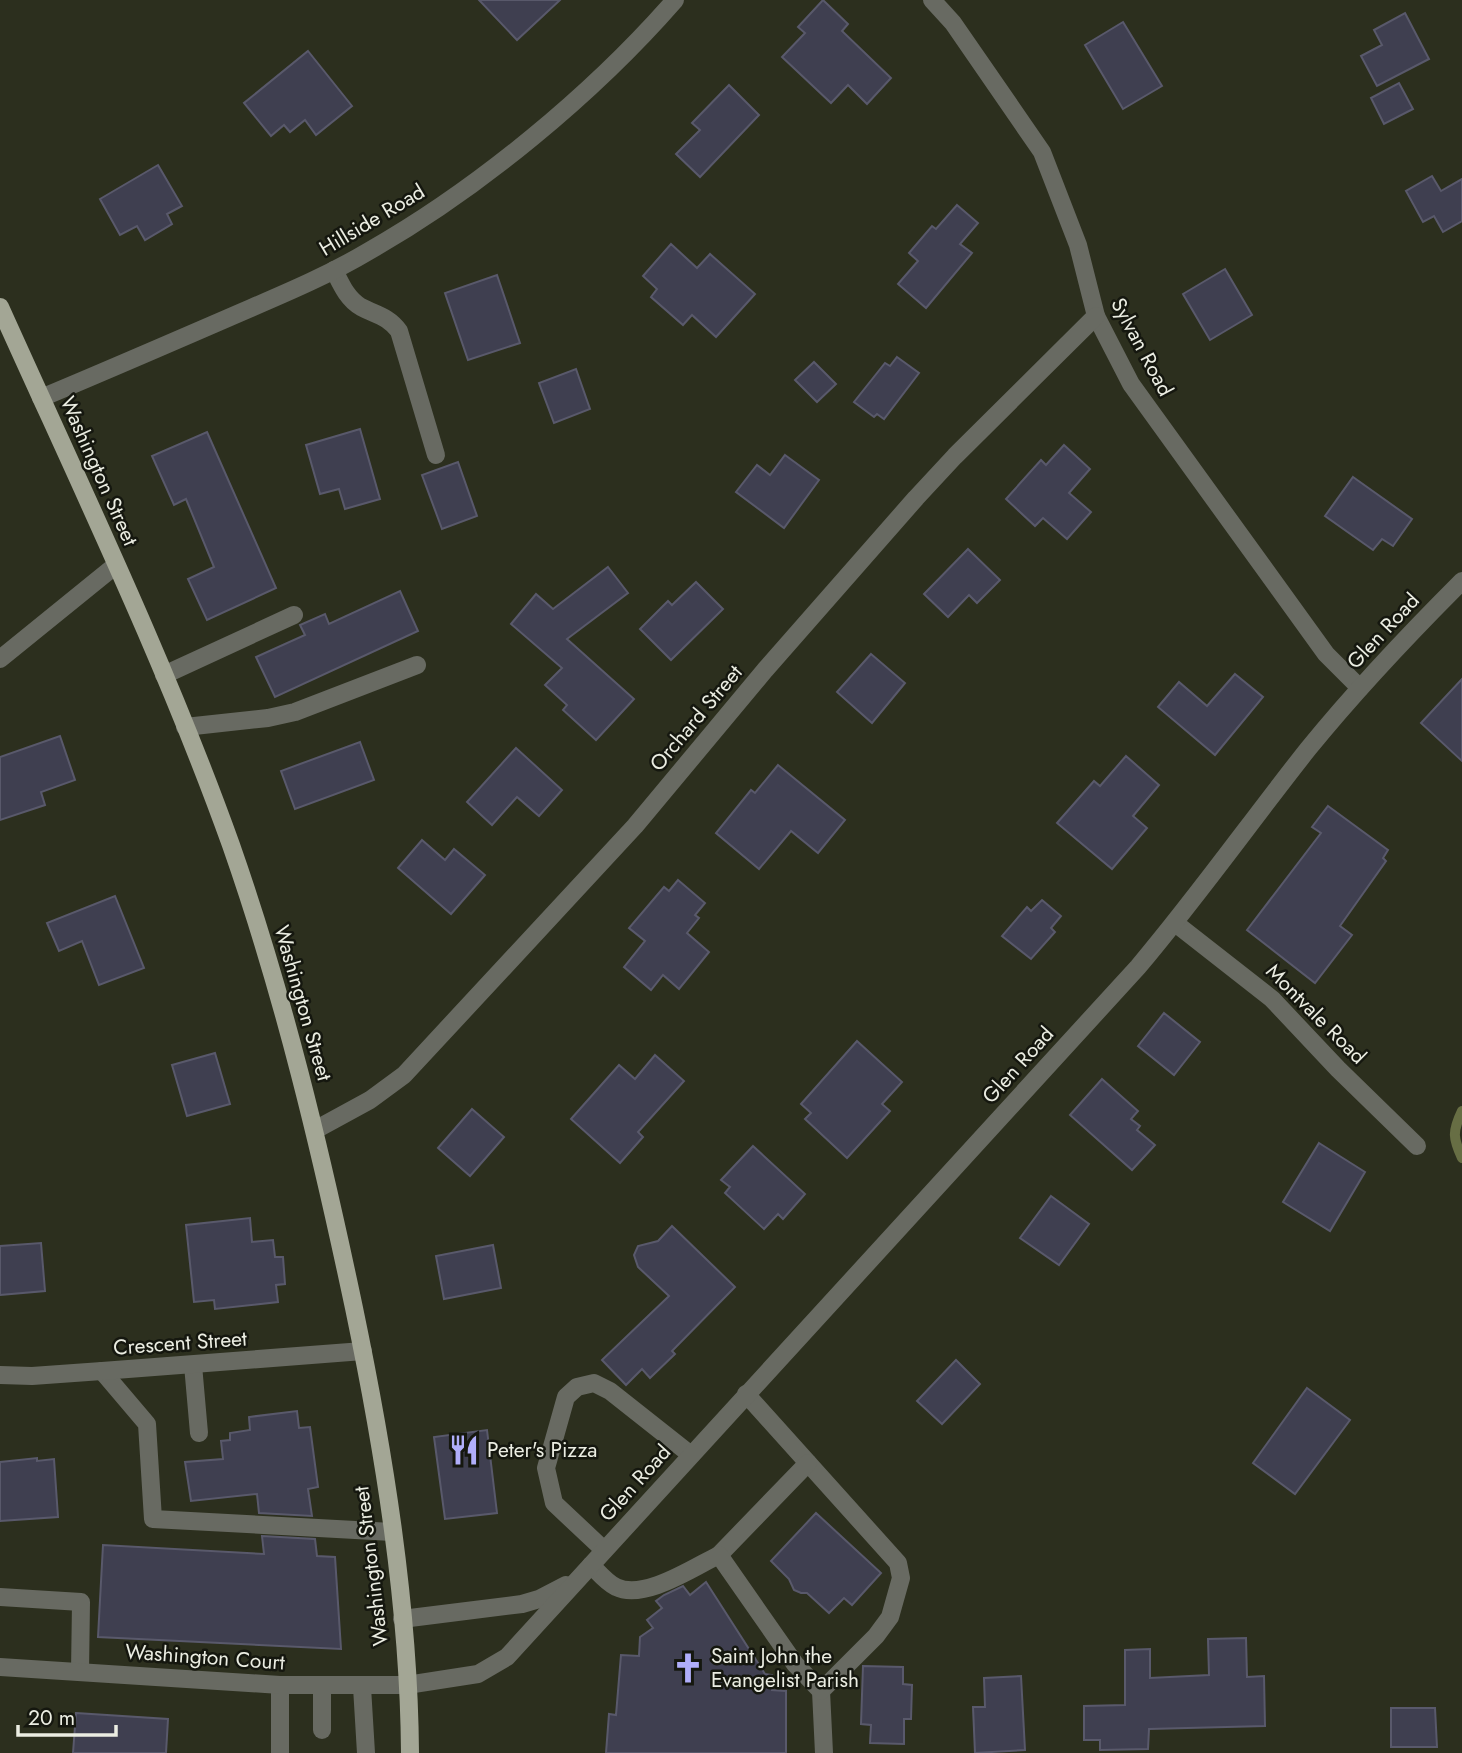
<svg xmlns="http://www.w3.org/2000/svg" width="1462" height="1753" viewBox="0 0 1462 1753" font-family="Jost,sans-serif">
  <rect width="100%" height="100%" fill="#2c2f1e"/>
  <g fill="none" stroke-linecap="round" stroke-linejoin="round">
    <!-- stream -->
    <path stroke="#676e44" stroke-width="10" d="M1462,1111C1452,1132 1453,1138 1462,1158"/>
  </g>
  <!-- building -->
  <g fill="#3f3f50" stroke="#59596b" stroke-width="2">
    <path d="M479,0H560L517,40Z"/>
    <path d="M823,0L848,24L842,31L891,78L867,104L848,85L831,103L782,57L805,33L798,27Z"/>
    <path d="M1405,13L1429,59L1377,86L1361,56L1382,45L1374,30Z"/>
    <path d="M1123,22L1162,86L1123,109L1085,45Z"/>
    <path d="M308,51L352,106L316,135L305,120L290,132L284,125L271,136L244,103Z"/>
    <path d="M1399,83L1413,109L1384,124L1371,98Z"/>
    <path d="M729,85L759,115L700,177L676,154L700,130L692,123Z"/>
    <path d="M158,165L182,206L167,214L172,224L145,240L137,226L120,235L100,199Z"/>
    <path d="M1432,176L1441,191L1462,179V221L1443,232L1434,216L1423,222L1406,191Z"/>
    <path d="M957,205L978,223L960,244L972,253L926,308L898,284L918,261L909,253L932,226L936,229Z"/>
    <path d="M671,244L697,268L710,254L755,294L716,337L692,315L683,325L651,297L657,289L643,276Z"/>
    <path d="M1225,269L1252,315L1210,340L1183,294Z"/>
    <path d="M497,275L520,343L468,360L445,293Z"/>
    <path d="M897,357L919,373L884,419L877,414L874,417L854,402L885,363L890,366Z"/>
    <path d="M814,362L836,384L817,402L795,380Z"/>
    <path d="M576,369L590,409L554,423L539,383Z"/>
    <path d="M360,429L380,499L345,509L339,489L320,494L306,445Z"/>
    <path d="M207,432L276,588L207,620L188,579L214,567L186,499L174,505L152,456Z"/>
    <path d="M1064,445L1090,469L1069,493L1091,512L1067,539L1043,518L1035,526L1006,499L1041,460L1046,465Z"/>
    <path d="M785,455L819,480L784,528L736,492L757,465L770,475Z"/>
    <path d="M458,462L477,516L442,529L422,475Z"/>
    <path d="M1353,477L1412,519L1393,546L1382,539L1373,550L1325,516Z"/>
    <path d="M968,549L1000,580L977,603L969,595L948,617L924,594Z"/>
    <path d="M608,567L628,593L567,639L634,699L596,740L563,710L567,705L545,685L562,668L511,624L536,594L553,609Z"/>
    <path d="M696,582L723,609L671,660L640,629L668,601L672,605Z"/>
    <path d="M400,591L418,631L275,697L256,657L305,635L300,625L325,614L329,624Z"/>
    <path d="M871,654L905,683L872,723L837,692Z"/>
    <path d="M1235,674L1263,697L1215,755L1158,707L1179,682L1207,706Z"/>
    <path d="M1462,679V761L1421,723Z"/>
    <path d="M60,736L75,780L41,792L45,805L0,820V757Z"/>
    <path d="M360,742L374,780L295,809L281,771Z"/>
    <path d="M516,748L562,790L539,816L517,797L492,825L467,802Z"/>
    <path d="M1126,756L1159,785L1133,816L1147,828L1112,869L1057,823L1094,781L1100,786Z"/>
    <path d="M778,765L845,820L818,853L791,831L759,869L716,833L751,790L755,793Z"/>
    <path d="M1328,806L1388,850L1383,858L1386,861L1340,926L1352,935L1315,983L1247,930L1321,833L1312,827Z"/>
    <path d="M422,840L445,860L454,849L485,875L451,914L398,868Z"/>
    <path d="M678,880L705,903L695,915L699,918L687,933L709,952L679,989L663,975L651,990L624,967L645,941L629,928L664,887L669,891Z"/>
    <path d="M115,896L144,968L99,985L82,941L59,951L47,923Z"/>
    <path d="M1042,900L1061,916L1051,928L1055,932L1031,959L1002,936L1027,907L1031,911Z"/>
    <path d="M1164,1013L1200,1042L1174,1075L1138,1046Z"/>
    <path d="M857,1041L902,1082L882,1104L890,1111L847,1158L805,1119L811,1113L801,1104Z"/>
    <path d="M215,1053L230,1104L187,1116L172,1065Z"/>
    <path d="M655,1055L684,1081L638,1132L643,1137L620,1163L571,1119L619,1065L635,1079Z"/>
    <path d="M1102,1079L1138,1111L1131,1119L1140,1126L1137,1130L1155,1145L1132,1170L1070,1115Z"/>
    <path d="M472,1109L504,1137L470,1176L438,1148Z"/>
    <path d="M1319,1143L1365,1172L1330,1231L1283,1202Z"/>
    <path d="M753,1146L805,1194L783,1219L778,1214L764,1229L725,1193L730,1187L721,1180Z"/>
    <path d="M1051,1196L1089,1224L1059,1265L1020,1238Z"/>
    <path d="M250,1218L252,1242L273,1240L275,1257H283L285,1284L276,1285L278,1302L215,1309L214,1300L194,1302L186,1225Z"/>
    <path d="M672,1226L735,1287L672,1351L675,1354L650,1378L642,1369L626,1385L602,1360L669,1296L638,1267L634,1255L638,1246L658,1241Z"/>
    <path d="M41,1243L45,1291L0,1295V1246Z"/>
    <path d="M493,1245L501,1288L444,1299L436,1256Z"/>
    <path d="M956,1360L980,1384L942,1424L917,1401Z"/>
    <path d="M1307,1388L1350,1420L1295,1494L1253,1463Z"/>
    <path d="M297,1411L299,1428L310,1427L318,1487L308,1489L312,1516L259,1513L257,1494L191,1501L185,1462L223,1459L221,1441L230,1440V1433L250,1430L249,1417Z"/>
    <path d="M487,1430L497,1513L445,1519L434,1437Z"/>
    <path d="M37,1458V1461L54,1459L58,1517L0,1521V1462Z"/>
    <path d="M816,1513L881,1573L852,1605L844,1598L829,1613L807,1593H801L794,1590L789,1579L771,1561Z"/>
    <path d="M262,1536L315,1539L317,1556L335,1557L341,1649L98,1637L103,1545L264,1554Z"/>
    <path d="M706,1582L765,1674L772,1675V1690L786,1691V1753H606L609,1714L616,1715L621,1655L639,1656L640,1637L653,1628L647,1620L662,1608L656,1601L664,1595L683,1586L690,1595Z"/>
    <path d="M1246,1638L1247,1677L1264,1676L1265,1726L1149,1729L1148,1749L1100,1750V1740H1084V1706L1125,1705V1650L1150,1649V1678L1209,1675L1208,1639Z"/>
    <path d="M863,1666L903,1667V1684L912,1685L911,1719H904V1744L870,1743L871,1725L861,1724Z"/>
    <path d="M1021,1676L1025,1750L975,1753L973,1707H985L984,1678Z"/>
    <path d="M1391,1708H1435L1437,1747H1391Z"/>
    <path d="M76,1713L168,1719L166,1753H73Z"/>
  </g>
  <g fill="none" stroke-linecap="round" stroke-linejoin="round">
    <!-- service -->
    <g stroke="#686a62" stroke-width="18">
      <path d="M334,270C341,284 347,299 361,307C376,315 388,316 399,331L436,455"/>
      <path d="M164,675L294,615"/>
      <path d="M185,727L268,718L295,712L417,665"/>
      <path d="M193,1365L199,1433"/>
      <path d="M102,1371L147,1424L153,1519L392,1532"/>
      <path d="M746,1394L898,1563L901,1578L890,1617L876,1636L821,1691L824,1753"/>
      <path d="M604,1550L554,1503L546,1468L566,1397L577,1387L594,1383L610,1391L691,1455"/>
      <path d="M719,1555L808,1463"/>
      <path d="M591,1565C598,1572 607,1583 616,1587C644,1601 694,1567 719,1555L795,1664L821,1691"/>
      <path d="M0,1597L81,1602L80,1672"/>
      <path d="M280,1685V1753"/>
      <path d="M322,1686V1730"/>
      <path d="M362,1687L366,1753"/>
    </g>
    <!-- minor -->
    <g stroke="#686a62" stroke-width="18">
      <path d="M932,0L953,23L1042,152L1078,245L1096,316L1131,384L1326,654L1360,688"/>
      <path d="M41,398C101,373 161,347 221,321C271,299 322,279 369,251C478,189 593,94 675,0"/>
      <path d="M0,659L116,565"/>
      <path d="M1175,923L1272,999L1338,1069L1417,1146"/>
      <path d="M315,1130L370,1100L404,1075L635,826L765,670L916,498L955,456L1096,316"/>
      <path d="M0,1375L32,1376L102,1371L363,1351"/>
      <path d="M0,1667L280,1685H407"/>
    </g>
    <!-- tertiary -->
    <g stroke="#686a62" stroke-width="18">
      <path d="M402,1619L522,1604L539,1599L566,1585"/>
      <path d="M407,1685L478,1674L507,1657L1138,967C1198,896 1251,821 1308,749C1356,690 1408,635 1462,581"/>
    </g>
    <!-- primary -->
    <path stroke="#a3a695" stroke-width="18" d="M0,307C80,485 165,661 231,845C284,996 321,1152 354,1308C384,1452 409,1606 410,1753"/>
  </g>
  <!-- icons -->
  <defs>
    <g id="restaurant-bare" transform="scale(2.415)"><path d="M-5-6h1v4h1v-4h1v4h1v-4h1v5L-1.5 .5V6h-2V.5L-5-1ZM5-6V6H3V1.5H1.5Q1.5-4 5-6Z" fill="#b0aefa" stroke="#15170f" stroke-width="2.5" paint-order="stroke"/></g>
    <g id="church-bare" transform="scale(2.415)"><path d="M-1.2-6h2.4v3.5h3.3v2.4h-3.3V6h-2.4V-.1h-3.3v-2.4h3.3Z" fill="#b0aefa" stroke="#15170f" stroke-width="2.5" paint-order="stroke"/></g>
  </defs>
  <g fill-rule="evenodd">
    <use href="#restaurant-bare" x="464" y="1450"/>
    <use href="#church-bare" x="688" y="1668"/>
  </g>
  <g text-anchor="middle" stroke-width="5" stroke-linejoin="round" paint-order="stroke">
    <!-- street labels -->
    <g font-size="21" fill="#ebede2" stroke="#15170f">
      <text transform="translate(372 220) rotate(-31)" y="7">Hillside Road</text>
      <text transform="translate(1142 347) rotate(62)" y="7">Sylvan Road</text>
      <text transform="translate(99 471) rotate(66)" y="7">Washington Street</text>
      <text transform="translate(1383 631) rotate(-47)" y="7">Glen Road</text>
      <text transform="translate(696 718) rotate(-50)" y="7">Orchard Street</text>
      <text transform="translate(303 1003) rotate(74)" y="7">Washington Street</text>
      <text transform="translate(1316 1014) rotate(45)" y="7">Montvale Road</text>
      <text transform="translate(1018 1065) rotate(-48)" y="7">Glen Road</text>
      <text transform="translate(180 1343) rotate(-4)" y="7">Crescent Street</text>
      <text transform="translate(635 1483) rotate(-48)" y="7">Glen Road</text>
      <text transform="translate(371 1566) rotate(-97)" y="7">Washington Street</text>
      <text transform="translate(205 1657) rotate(4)" y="7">Washington Court</text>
    </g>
    <!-- poi labels -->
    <g font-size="21" fill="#ebede2" stroke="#15170f" text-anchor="start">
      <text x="487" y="1457">Peter's Pizza</text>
      <text x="711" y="1663">Saint John the<tspan x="711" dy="24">Evangelist Parish</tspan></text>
    </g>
  </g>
  <!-- scale -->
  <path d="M18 1725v10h98v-10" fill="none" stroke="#ebede2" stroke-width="3.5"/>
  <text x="28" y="1725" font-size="21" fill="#ebede2" stroke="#15170f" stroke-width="5" paint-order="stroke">20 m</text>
</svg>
